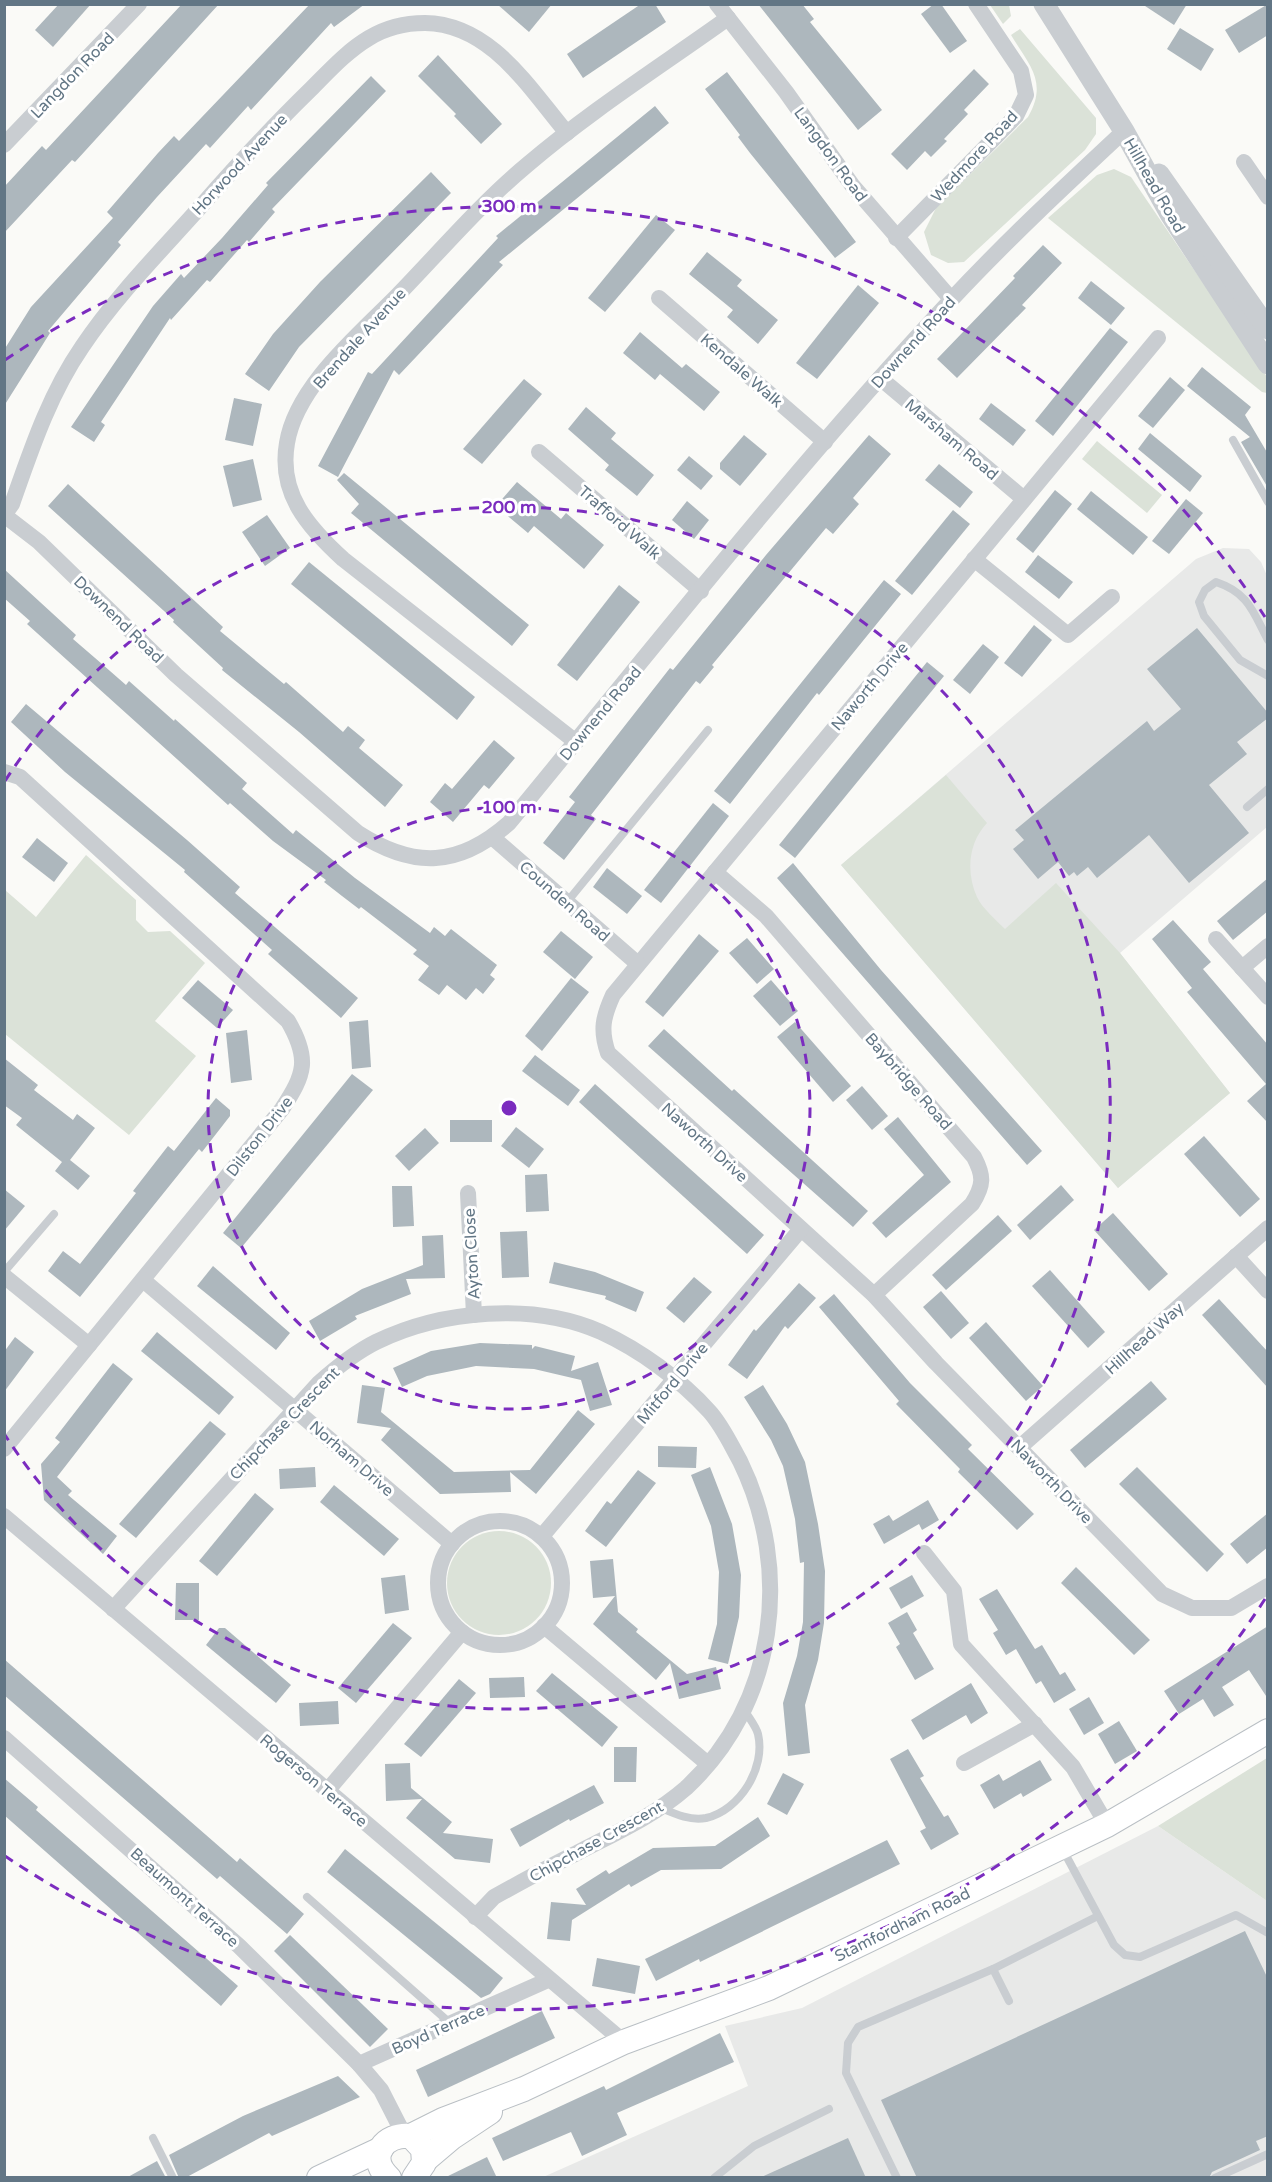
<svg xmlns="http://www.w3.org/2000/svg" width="1272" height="2182" viewBox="0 0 1272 2182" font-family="'Varela Round',sans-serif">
  <rect width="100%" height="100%" fill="#fafaf7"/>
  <!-- built -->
  <g fill="#e8e9e8">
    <path d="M1223,548L1249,549L1261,562L1268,578L1267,827L1120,953L1230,1093L1118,1188L841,865L1196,559Z"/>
    <path d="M1158,1826L1267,1901V2177L541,2178L748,2086L725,2026L802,2008Z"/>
  </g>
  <!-- green -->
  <g fill="#dbe2d8">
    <path d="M990,5H1009L1011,16L1003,24Z"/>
    <path d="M1020,29L1096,118V134L1085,150L964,262L948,263L931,255L924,232L936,208L1028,117C1048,82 1030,66 1011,35Z"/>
    <path d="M1114,169L1131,177L1267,377V393L1262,392L1048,218L1097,175Z"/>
    <path d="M1097,441L1162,495L1147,513L1082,459Z"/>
    <path d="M946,775L987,823C968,843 966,873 977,897C982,908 996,920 1005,929L1056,883L1120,953L1230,1093L1118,1188L841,865Z"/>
    <path d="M86,855L136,900V920L148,932L170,931L205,963L155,1021L196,1056L129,1135L5,1034V890L36,917Z"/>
    <circle cx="499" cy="1583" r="52"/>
    <path d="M1267,1758V1901L1158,1826Z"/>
  </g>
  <!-- building -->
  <g fill="#adb7bd">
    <path d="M59,4H91L53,47L35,30Z"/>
    <path d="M182,4H219L75,162L72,160L4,233V187L42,146L46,150Z"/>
    <path d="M310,4H365L334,27L331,23L251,110L248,106L210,148L206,144L157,197L118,242L121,245L48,331L50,333L4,406V350L31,307L113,218L107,212L158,153L174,136L179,141Z"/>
    <path d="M497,4H552L529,32Z"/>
    <path d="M641,4H655L666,22L583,78L567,54Z"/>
    <path d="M758,4H802L814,19L810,22L882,110L858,130Z"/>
    <path d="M934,4H941L967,41L950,53L921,14Z"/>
    <path d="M1142,4H1187L1174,25Z"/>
    <path d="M1268,4V35L1239,53L1225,30Z"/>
    <path d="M1180,28L1214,49L1201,71L1167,49Z"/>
    <path d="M438,55L502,124L481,144L454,116L456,114L418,76Z"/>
    <path d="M974,69L989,84L964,110L968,114L944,139L947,141L931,157L925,151L907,170L891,154Z"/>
    <path d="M727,72L856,242L835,258L750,153L738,137L740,135L705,89Z"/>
    <path d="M371,76L386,91L272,209L275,212L249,242L247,240L210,282L207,280L171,320L170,318L101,422L105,425L94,442L71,427L153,306L181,274L184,278L222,238L268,185L266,183Z"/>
    <path d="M655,106L669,123L499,262L503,265L399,375L394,370L338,477L318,466L368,372L372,374L498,238L496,236Z"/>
    <path d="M431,172L451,193L299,347L269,391L245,374L273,334L320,282Z"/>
    <path d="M656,215L675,230L605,312L588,298Z"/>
    <path d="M1043,245L1062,263L1022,305L1026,308L957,378L937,359L1015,278L1013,276Z"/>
    <path d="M707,252L742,280L737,286L778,320L758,344L727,317L733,310L689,274Z"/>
    <path d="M1091,281L1125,308L1111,325L1078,298Z"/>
    <path d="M858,285L879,303L817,379L796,363Z"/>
    <path d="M1110,328L1128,342L1053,436L1035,421Z"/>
    <path d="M640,332L682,368L686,364L720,392L704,411L660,374L655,380L623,353Z"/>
    <path d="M1202,367L1251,407L1245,415L1268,454V488L1241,442L1250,437L1187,386Z"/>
    <path d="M1170,377L1185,390L1153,428L1138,416Z"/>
    <path d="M524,379L542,394L482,464L463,449Z"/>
    <path d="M234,398L262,404L253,446L225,440Z"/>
    <path d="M991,403L1026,430L1013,446L979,419Z"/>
    <path d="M586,407L616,433L611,439L654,475L637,496L605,470L609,465L568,429Z"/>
    <path d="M1150,433L1202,476L1190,492L1138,449Z"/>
    <path d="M744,435L767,454L740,486L720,469V463Z"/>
    <path d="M869,435L891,454L853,498L859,504L833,534L826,528L712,665L714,667L700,684L696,681L591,815L596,819L564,860L543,843L575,802L569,797L670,668L673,670L766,555Z"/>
    <path d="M689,456L713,476L701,490L677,470Z"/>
    <path d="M253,459L262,500L233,507L223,466Z"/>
    <path d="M939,464L973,492L960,508L925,480Z"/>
    <path d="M344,473L529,625L512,646L351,513L359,504L337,480Z"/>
    <path d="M517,482L561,519L566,513L604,545L584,569L534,526L528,533L496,506Z"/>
    <path d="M68,484L223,627L220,631L284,684L286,682L343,732L348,726L365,740L359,748L403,785L385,807L299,732L222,670L223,668L173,622L174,620L48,506Z"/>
    <path d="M1055,490L1072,504L1033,553L1016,539Z"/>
    <path d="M1091,491L1148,537L1133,555L1077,509Z"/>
    <path d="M1186,499L1203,513L1169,554L1152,541Z"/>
    <path d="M687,501L709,520L694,539L672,520Z"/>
    <path d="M953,510L970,524L912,595L895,581Z"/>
    <path d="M267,515L290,548L265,566L242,532Z"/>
    <path d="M1038,555L1073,582L1059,599L1025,572Z"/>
    <path d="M309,562L475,697L457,720L291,584Z"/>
    <path d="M4,569L76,635L73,639L102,664L126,685L129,681L174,721L175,719L247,783L242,789L293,834L296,830L355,878L430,933L434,927L445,936L451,929L497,965L490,975L495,979L483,994L476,988L466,1000L447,985L439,995L418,980L429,966L413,954L417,950L361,907L359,909L342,896L324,882L326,880L273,841L230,803L228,805L27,624L30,621L4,598Z"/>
    <path d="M884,580L901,594L819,695L817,693L730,804L714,791Z"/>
    <path d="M619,585L640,602L577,681L557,665Z"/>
    <path d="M1034,625L1052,640L1022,677L1004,663Z"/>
    <path d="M1197,628L1268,713V718L1237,742L1247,754L1209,785L1249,833L1189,883L1149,835L1097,878L1088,867L1077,876L1074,872L1069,876L1058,862L1038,879L1013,849L1024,840L1015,830L1147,721L1154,731L1181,709L1147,669Z"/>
    <path d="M983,644L999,657L970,694L953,680Z"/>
    <path d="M927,662L944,676L795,858L779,845Z"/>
    <path d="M26,704L187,840L240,887L235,893L358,998L341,1018L268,954L272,950L184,872L185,870L65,772L11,722Z"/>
    <path d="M494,740L515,758L489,789L484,785L453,822L430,802L445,783L452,789Z"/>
    <path d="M713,803L729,816L661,903L644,890Z"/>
    <path d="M37,838L68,863L54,882L22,857Z"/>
    <path d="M793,863L881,970L1042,1151L1027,1165L777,878Z"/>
    <path d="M607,868L642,896L627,914L593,887Z"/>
    <path d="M1268,878V911L1233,940L1217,921Z"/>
    <path d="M1173,920L1211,962L1203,969L1268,1045V1123L1247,1101L1266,1084L1187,992L1192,988L1152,939Z"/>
    <path d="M561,931L593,957L575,979L543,952Z"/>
    <path d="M699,934L719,951L663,1017L645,1002Z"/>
    <path d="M747,938L774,969L757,984L729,953Z"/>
    <path d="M571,978L589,992L542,1051L525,1036Z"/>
    <path d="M198,980L233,1010L217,1028L182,998Z"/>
    <path d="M771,980L798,1011L780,1026L753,996Z"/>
    <path d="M368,1020L371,1067L352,1069L349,1022Z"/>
    <path d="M795,1022L851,1086L833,1102L777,1037Z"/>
    <path d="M664,1029L732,1091L734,1089L868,1211L853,1227L648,1046Z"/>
    <path d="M247,1030L252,1080L231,1083L226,1033Z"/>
    <path d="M535,1055L580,1090L568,1106L522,1071Z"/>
    <path d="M4,1058L38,1085L34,1090L73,1120L77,1114L95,1128L70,1160L90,1176L78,1190L55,1171L62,1162L16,1125L22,1118L4,1105Z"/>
    <path d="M352,1074L373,1090L241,1248L223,1233Z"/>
    <path d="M595,1084L764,1235L747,1254L579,1102Z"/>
    <path d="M862,1086L888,1116L872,1130L846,1100Z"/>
    <path d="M216,1098L230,1110V1116L202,1152L199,1149L80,1297L48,1271L63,1251L80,1264L136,1193L133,1191L168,1146L174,1151Z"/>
    <path d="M898,1117L951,1182L886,1238L872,1223L924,1175L884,1129Z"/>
    <rect x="450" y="1120" width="42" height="22"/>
    <path d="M516,1127L544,1149L529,1168L501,1146Z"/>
    <path d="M425,1128L439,1143L409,1171L395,1156Z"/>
    <path d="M1204,1136L1260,1199L1240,1217L1184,1154Z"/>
    <path d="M547,1174L549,1211L526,1212L525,1175Z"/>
    <path d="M1061,1185L1074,1200L1030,1240L1017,1225Z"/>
    <path d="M392,1186H412L414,1226L393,1227Z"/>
    <path d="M4,1189L25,1206L4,1231Z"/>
    <path d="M1113,1213L1168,1274L1149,1291L1094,1230Z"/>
    <path d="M998,1215L1012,1231L946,1290L932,1275Z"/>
    <path d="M527,1231L529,1277L502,1278L500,1232Z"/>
    <path d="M443,1235L445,1278L406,1279L411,1294L355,1316L357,1319L320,1341L309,1321L362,1289L423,1265L422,1236Z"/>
    <path d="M554,1262L595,1272L644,1292L636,1312L605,1299L606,1296L549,1283Z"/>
    <path d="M213,1266L290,1333L276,1350L197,1286Z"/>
    <path d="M1050,1270L1105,1332L1088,1348L1032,1286Z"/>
    <path d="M694,1277L712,1292L684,1323L666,1308Z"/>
    <path d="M799,1283L816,1298L788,1329L785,1326L747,1379L728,1365L754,1329L756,1331Z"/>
    <path d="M941,1291L969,1323L951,1339L923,1307Z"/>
    <path d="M834,1294L910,1383L972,1445L968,1449L1034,1514L1017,1530L958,1472L960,1469L896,1404L899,1401L819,1307Z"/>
    <path d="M1219,1299L1268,1352V1388L1202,1315Z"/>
    <path d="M986,1322L1043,1386L1026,1401L969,1338Z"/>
    <path d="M157,1332L234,1397L219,1415L141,1351Z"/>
    <path d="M15,1337L34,1352L4,1392V1352Z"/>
    <path d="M480,1343L532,1345V1349L535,1346L575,1356L571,1371L598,1362L612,1405L590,1411L581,1380L534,1369L476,1366L427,1376L402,1387L393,1368L431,1351Z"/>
    <path d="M113,1363L133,1379L57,1477L72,1491L68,1495L117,1536L103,1554L44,1500L41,1464L60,1442L55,1438Z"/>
    <path d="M1151,1381L1167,1399L1085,1468L1070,1450Z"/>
    <path d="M362,1385L385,1388L381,1412L454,1472L530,1470L578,1410L595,1424L536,1494L510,1472L511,1492L440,1494L381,1440L391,1428L357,1423Z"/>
    <path d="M763,1385L787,1424L805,1462L818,1524L825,1571L824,1623L818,1660L805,1705L810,1753L788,1756L783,1703L797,1656L803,1622L804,1562L800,1563L795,1519L783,1466L771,1440L744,1397Z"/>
    <path d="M210,1421L226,1434L136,1538L119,1524Z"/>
    <path d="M658,1446L697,1447L696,1468L658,1467Z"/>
    <path d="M315,1467L316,1487L280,1489L279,1469Z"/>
    <path d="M710,1467L732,1524L741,1575L739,1617L728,1664L708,1659L717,1624L719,1572L711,1526L691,1475Z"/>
    <path d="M1137,1467L1224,1554L1207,1572L1119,1484Z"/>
    <path d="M638,1470L656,1483L606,1547L585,1531L607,1501L611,1504Z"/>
    <path d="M334,1485L399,1539L384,1556L320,1502Z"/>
    <path d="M255,1493L274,1509L217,1576L199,1561Z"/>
    <path d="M928,1500L939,1520L922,1530L919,1524L884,1544L873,1524L889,1515L893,1521Z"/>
    <path d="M1268,1513V1547L1247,1564L1230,1544Z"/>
    <path d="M613,1559L618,1612L638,1629L636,1632L687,1674L716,1667L721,1689L679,1699L670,1663L656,1680L593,1624L615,1596L593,1598L590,1561Z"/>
    <path d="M1076,1567L1150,1640L1134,1655L1061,1583Z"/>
    <path d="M405,1575L409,1610L385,1614L381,1578Z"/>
    <path d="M912,1575L924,1596L901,1609L889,1588Z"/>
    <path d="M176,1583H199V1620H175Z"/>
    <path d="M997,1589L1035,1649L1042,1645L1060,1675L1065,1672L1076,1690L1054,1703L1041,1681L1036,1684L1016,1649L1006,1655L993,1633L998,1630L979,1599Z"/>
    <path d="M907,1612L917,1630L913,1633L934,1669L915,1680L896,1647L900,1644L888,1623Z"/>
    <path d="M393,1623L412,1638L356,1703L338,1688Z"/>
    <path d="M1268,1626V1699L1249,1670L1222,1687L1234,1705L1214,1717L1203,1699L1179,1714L1164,1691Z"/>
    <path d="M219,1628H225L291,1685L276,1703L206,1645Z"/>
    <path d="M4,1659L237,1862L240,1858L304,1914L287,1934L220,1876L217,1879L4,1695Z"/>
    <path d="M552,1673L618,1727L602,1747L536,1691Z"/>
    <path d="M524,1677L525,1697L490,1698L489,1678Z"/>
    <path d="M459,1679L476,1693L421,1757L404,1744Z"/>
    <path d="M971,1683L988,1713L971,1724L966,1715L923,1740L911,1720Z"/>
    <path d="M1089,1697L1104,1723L1084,1735L1069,1709Z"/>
    <path d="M338,1701L339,1724L300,1726L299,1703Z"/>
    <path d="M1119,1721L1137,1751L1115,1764L1098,1734Z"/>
    <path d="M614,1747H637L636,1782H614Z"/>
    <path d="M908,1749L924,1776L920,1778L944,1817L948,1815L959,1834L931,1850L920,1831L926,1828L890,1759Z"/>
    <path d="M1040,1760L1052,1780L1023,1797L1021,1793L994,1809L980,1785L999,1774L1003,1781Z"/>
    <path d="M410,1763L411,1788L452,1822L443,1833L493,1839L490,1863L455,1859L406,1818L422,1799L386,1801L385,1764Z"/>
    <path d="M783,1773L804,1784L787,1815L767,1804Z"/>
    <path d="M4,1778L38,1807L36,1810L238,1986L221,2006L4,1815Z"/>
    <path d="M594,1785L604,1803L570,1821L569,1819L520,1847L510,1829Z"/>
    <path d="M758,1817L770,1836L721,1869L661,1870L631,1887L629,1884L572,1920L570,1941L547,1939L551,1902L586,1905L576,1889L606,1870L609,1874L653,1848L715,1846Z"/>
    <path d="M887,1840L900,1864L700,1962L699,1959L656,1981L645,1959Z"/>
    <path d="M345,1849L503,1978L490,1994L481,1998L327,1872Z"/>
    <path d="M1245,1931L1268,1979V2136L1256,2141L1260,2150L1212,2172L1209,2178H917L881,2100Z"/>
    <path d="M290,1935L388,2029L370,2047L274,1951Z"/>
    <path d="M597,1958L640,1966L635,1994L592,1986Z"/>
    <path d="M542,2011L555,2038L428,2097L416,2070Z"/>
    <path d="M720,2033L734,2062L617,2113L627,2135L582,2156L571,2132L503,2161L492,2138L604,2086L606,2090Z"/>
    <path d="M338,2076L360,2097L272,2136L269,2133L185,2178H179L169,2155L243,2116Z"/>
    <path d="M848,2138L866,2178H759Z"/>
    <path d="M487,2157L497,2178H444Z"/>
    <path d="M157,2161L166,2178H126Z"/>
  </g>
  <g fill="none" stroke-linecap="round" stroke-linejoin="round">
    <!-- secondary casing -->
    <g stroke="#b9bfc4" stroke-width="26">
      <g id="secondary">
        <path d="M411,2136L443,2120L524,2089L624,2042L769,1988L1107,1825L1268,1731"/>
        <path d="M425,2160L451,2138L490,2112"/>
        <path d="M319,2178L381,2149"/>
        <path d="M389,2178C366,2157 384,2133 411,2136L423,2149L424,2163L414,2178"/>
      </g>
    </g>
    <!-- service -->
    <g stroke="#c9cdd1" stroke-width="8">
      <path d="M1233,440L1268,502"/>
      <path d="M1268,640C1253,612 1249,593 1216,582L1205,590L1199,602L1204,616L1240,660L1268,676"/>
      <path d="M1247,807L1268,789"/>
      <path d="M567,902L708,730"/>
      <path d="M4,1272L54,1214"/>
      <path d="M661,1808C675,1814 690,1821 706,1818C740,1810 766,1768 758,1734C756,1726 748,1717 744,1709"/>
      <path d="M1062,1848L1114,1945L1125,1955L1140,1957L1236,1915L1268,1933"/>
      <path d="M307,1897L450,2023"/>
      <path d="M1009,2001L993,1969L1098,1916"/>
      <path d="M153,2138L173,2178"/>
      <path d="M714,2178L754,2146L829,2109"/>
      <path d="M897,2178L846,2073L848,2043L858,2027L993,1969"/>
      <path d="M1215,2178L1268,2154"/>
    </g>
    <!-- minor -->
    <g stroke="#c9cdd1" stroke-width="16">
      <path d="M717,4L786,92L852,185L951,299"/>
      <path d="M4,145L139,4"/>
      <path d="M1244,162L1268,197"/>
      <path d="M896,238L1016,116L1026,95L1021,71L976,4"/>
      <path d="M659,298L825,442"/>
      <path d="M1158,338L613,995C603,1017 600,1030 608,1053L874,1295L936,1363L1162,1594L1192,1608H1231L1268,1586"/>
      <path d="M880,378L1024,499"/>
      <path d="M539,452L701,591"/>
      <path d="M4,515L39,542L176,675L358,833C414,869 459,867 509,823C654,647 795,467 951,300C1006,241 1065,186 1124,131"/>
      <path d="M4,515L12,504C31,450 49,395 82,347C116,296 161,251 202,205C237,165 273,126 311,89C329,71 347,51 369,38C387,27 404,23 425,23C491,24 529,88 567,133"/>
      <path d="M974,559L1068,635L1112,597"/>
      <path d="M576,742L343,559C309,528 278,494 287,443C296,388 355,338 393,300C436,256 480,204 527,165C590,111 661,66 728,18"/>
      <path d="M4,772L20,777L288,1021C310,1059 305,1074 282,1109L4,1449"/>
      <path d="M492,837L638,964"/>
      <path d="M715,872L766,916L974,1157C984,1176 984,1185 972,1204L874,1295"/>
      <path d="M1216,939L1268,997"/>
      <path d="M1242,968L1268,946"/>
      <path d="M468,1193L474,1315"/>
      <path d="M1236,1256L1268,1291"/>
      <path d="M4,1276L89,1345"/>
      <path d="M143,1280L452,1544"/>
      <path d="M1020,1447L1268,1228"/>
      <path d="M4,1516L624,2042"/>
      <circle cx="500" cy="1583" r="62"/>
      <path d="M542,1536L801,1229"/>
      <path d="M924,1553L954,1591L961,1644L1073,1767L1107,1825"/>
      <path d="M113,1609L319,1383C337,1367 354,1353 376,1342C442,1310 533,1302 601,1332C640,1350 680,1379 709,1411C722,1425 731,1445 740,1461C793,1569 777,1704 686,1788C653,1817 613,1834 575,1854C548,1867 521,1882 494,1897L475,1917"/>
      <path d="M544,1626L708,1764"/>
      <path d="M4,1738L239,1946L359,2064L381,2090L404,2135"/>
      <path d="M964,1763L1035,1724"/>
      <path d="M327,1791L462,1632"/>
      <path d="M359,2064L548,1980"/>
    </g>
    <!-- tertiary -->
    <g stroke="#c9cdd1" stroke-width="21">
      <path d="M1044,4L1124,131L1170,214L1268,364"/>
      <path d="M1159,174L1268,329"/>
    </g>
    <!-- secondary -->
    <use href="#secondary" stroke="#fff" stroke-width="24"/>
  </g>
  <!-- distance rings -->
  <g fill="none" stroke="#7b2cbf" stroke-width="3" stroke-dasharray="10 8">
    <circle cx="509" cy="1108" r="301"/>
    <path d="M5 781A601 601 0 1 1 5 1435"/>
    <path d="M1265 1599A902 902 0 0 1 5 1856M5 360A902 902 0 0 1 1265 617"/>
  </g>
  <g text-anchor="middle" stroke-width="6" stroke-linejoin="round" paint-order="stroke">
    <!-- street labels -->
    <g font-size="16" fill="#627685" stroke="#fff">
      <text transform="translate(72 75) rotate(-46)" y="6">Langdon Road</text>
      <text transform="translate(831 154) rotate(54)" y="6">Langdon Road</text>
      <text transform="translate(974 156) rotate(-47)" y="6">Wedmore Road</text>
      <text transform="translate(239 164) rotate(-47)" y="6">Horwood Avenue</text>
      <text transform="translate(1155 185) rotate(60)" y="6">Hillhead Road</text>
      <text transform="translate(359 338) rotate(-48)" y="6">Brendale Avenue</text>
      <text transform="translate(913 342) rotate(-48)" y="6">Downend Road</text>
      <text transform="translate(742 370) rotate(41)" y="6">Kendale Walk</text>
      <text transform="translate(952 439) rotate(40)" y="6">Marsham Road</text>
      <text transform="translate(620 522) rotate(41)" y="6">Trafford Walk</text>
      <text transform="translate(119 619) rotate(44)" y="6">Downend Road</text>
      <text transform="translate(869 686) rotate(-50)" y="6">Naworth Drive</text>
      <text transform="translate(600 713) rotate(-50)" y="6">Downend Road</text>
      <text transform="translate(565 901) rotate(41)" y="6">Counden Road</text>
      <text transform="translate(909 1081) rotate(49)" y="6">Baybridge Road</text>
      <text transform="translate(259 1136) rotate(-52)" y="6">Dilston Drive</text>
      <text transform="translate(705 1142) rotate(42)" y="6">Naworth Drive</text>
      <text transform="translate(471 1254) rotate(-93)" y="6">Ayton Close</text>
      <text transform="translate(1144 1338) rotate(-42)" y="6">Hillhead Way</text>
      <text transform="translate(672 1383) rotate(-50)" y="6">Mitford Drive</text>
      <text transform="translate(284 1423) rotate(-46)" y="6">Chipchase Crescent</text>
      <text transform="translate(352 1458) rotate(41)" y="6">Norham Drive</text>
      <text transform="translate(1052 1481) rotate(46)" y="6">Naworth Drive</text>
      <text transform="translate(314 1780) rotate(40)" y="6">Rogerson Terrace</text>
      <text transform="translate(596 1841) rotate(-29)" y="6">Chipchase Crescent</text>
      <text transform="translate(185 1897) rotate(42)" y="6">Beaumont Terrace</text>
      <text transform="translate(902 1924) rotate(-26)" y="6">Stamfordham Road</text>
      <text transform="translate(438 2029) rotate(-24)" y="6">Boyd Terrace</text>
    </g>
  </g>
  <circle cx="509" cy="1108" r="9" fill="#7b2cbf" stroke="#fff" stroke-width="3"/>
  <g font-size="18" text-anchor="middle" font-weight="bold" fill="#7b2cbf" stroke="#fff" stroke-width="6" stroke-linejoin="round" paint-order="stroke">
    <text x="509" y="212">300 m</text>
    <text x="509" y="513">200 m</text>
    <text x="509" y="813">100 m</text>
  </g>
  <!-- border -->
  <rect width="1272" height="2182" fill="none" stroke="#627685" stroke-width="12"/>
</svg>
